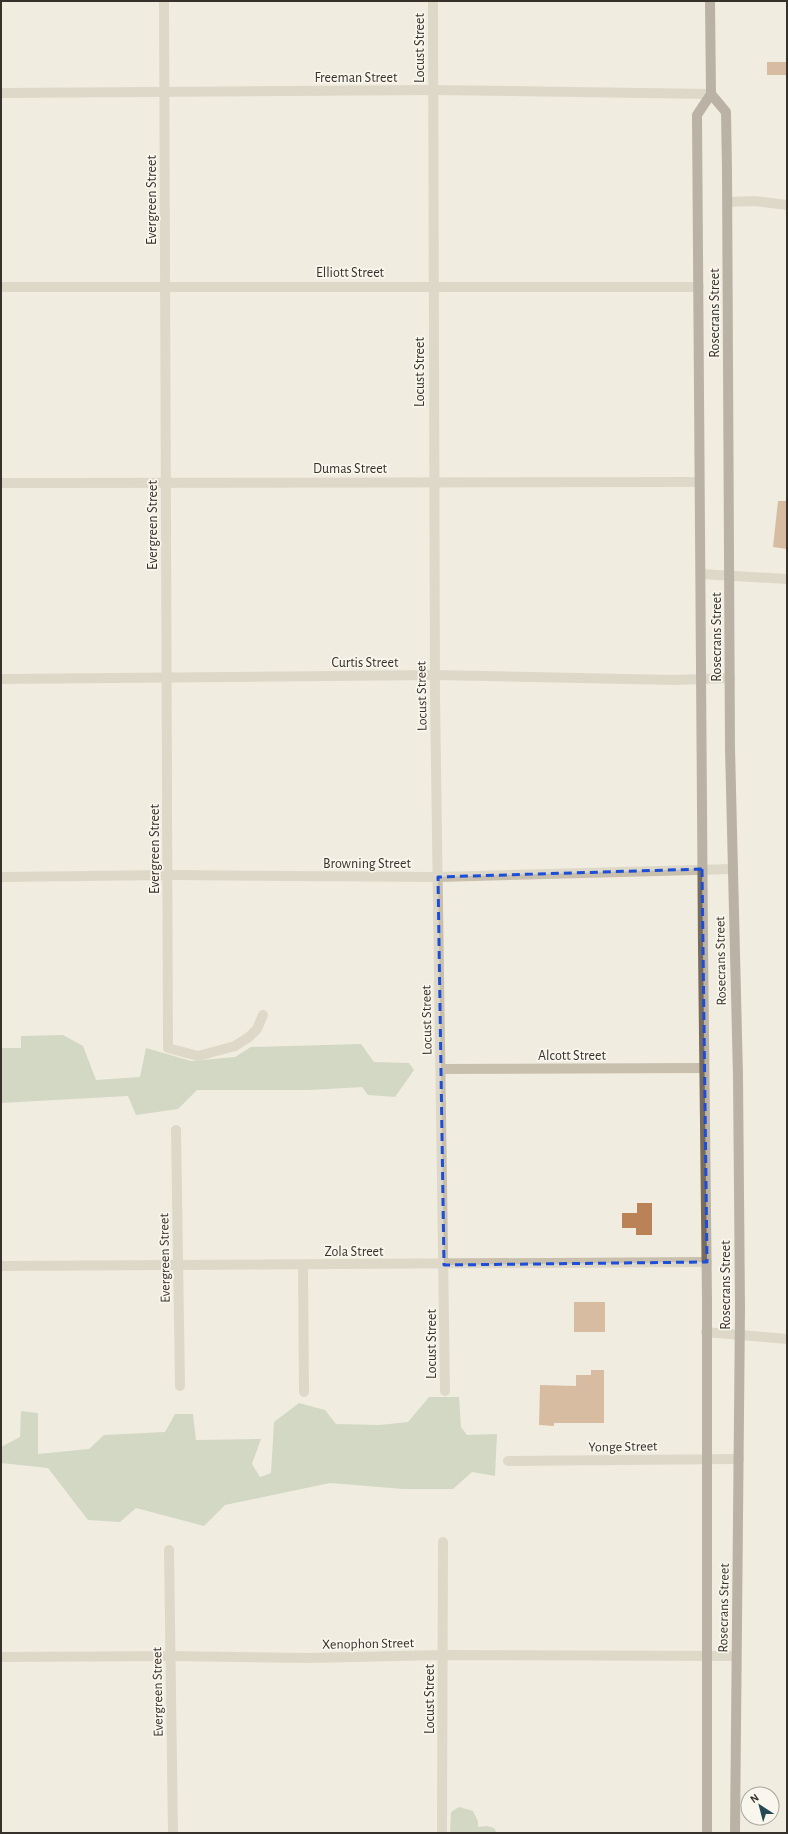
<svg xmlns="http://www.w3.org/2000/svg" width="788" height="1834" viewBox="0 0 788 1834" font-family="'Alegreya Sans',sans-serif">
  <rect width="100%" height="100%" fill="#f1ece0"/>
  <!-- green -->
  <g fill="#afbfa2">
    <path d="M63,1035L83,1046L96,1080L140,1077L146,1048L191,1061L235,1057L251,1047L361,1044L374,1062L409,1063L414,1070L395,1097L368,1095L362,1087L310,1090H197L178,1109L136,1115L128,1096L1,1103V1048H21V1036Z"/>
    <path d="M429,1397H459L461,1427L467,1435L497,1434L495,1476L472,1472L453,1489H403L330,1483L225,1505L204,1526L136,1508L120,1522L88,1520L48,1468L1,1463V1447L20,1437L21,1411L38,1413V1454L89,1449L104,1435L165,1432L175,1414H193L196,1440L261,1439L252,1464L260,1477L271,1473L274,1422L299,1403L325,1410L336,1424L379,1425L408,1422Z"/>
    <path d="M459,1807L473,1811L478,1821V1827L487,1826L494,1828L497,1833H450L451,1812Z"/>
  </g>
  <!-- building -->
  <g fill="#ba8256">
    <rect x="767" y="62" width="20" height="13"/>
    <path d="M778,501H787V549L773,547Z"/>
    <path d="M637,1203H652V1235H636V1228H622V1213H637Z"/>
    <rect x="574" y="1302" width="31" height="30"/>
    <path d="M591,1370H604V1423H554V1426L539,1425L540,1385L576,1386V1375H591Z"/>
  </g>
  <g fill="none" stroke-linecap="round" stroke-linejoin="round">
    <!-- minor -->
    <g stroke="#c8bfad" stroke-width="10">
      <path d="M164,1L168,1048L198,1056L235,1046L249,1037L257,1029L263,1015"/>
      <path d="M433,1L435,697L445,1391"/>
      <path d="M1,93L433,90L711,94"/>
      <path d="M727,202L755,201L787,205"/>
      <path d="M1,287H699"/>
      <path d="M1,483L699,482"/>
      <path d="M701,574L787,579"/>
      <path d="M1,679L435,675L674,680L730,678"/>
      <path d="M1,877L169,875L438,877L733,869"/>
      <path d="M441,1069L704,1068"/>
      <path d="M176,1130L180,1386"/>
      <path d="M303,1265L304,1392"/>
      <path d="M1,1266L707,1262"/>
      <path d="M706,1332L787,1339"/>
      <path d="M508,1461L739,1459"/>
      <path d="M169,1550L173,1833"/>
      <path d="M1,1657L171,1656L308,1658L444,1655L736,1656"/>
      <path d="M442,1833L443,1542"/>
    </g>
    <!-- major -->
    <g stroke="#776c5e" stroke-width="10">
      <path d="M711,94L726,112L727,169L730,748L738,1076L740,1309L735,1833"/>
      <path d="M707,1833V1301L703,947L697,115L711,94L710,1"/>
    </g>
  </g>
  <!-- marked area -->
  <path d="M0 0H788V1834H0ZM702,869L707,1262L444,1265L438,877Z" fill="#f1ece0" fill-opacity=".55" fill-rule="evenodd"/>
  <path fill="none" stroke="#1d4ed8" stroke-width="3" stroke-dasharray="8 5" stroke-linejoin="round" d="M702,869L707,1262L444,1265L438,877Z"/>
  <g text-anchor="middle" stroke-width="3.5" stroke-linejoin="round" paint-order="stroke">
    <!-- street labels -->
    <g font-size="14" fill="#37312b" stroke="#f9f6ed">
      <text transform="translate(419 48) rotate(-90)" y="5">Locust Street</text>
      <text x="356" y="82">Freeman Street</text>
      <text transform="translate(151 200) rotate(-90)" y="5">Evergreen Street</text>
      <text x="350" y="277">Elliott Street</text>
      <text transform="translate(714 313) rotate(-90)" y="5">Rosecrans Street</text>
      <text transform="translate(419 372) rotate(-90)" y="5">Locust Street</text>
      <text x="350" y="473">Dumas Street</text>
      <text transform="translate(152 525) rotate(-90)" y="5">Evergreen Street</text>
      <text transform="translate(716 637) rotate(-90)" y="5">Rosecrans Street</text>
      <text x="365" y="667">Curtis Street</text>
      <text transform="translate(421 696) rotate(-91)" y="5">Locust Street</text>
      <text transform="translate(154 849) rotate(-90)" y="5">Evergreen Street</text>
      <text x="367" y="868">Browning Street</text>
      <text transform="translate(720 961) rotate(-91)" y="5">Rosecrans Street</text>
      <text transform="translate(426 1020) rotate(-91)" y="5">Locust Street</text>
      <text x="572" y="1060">Alcott Street</text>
      <text x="354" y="1256">Zola Street</text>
      <text transform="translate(164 1258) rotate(-91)" y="5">Evergreen Street</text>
      <text transform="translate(725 1285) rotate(-90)" y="5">Rosecrans Street</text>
      <text transform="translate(431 1344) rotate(-90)" y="5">Locust Street</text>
      <text transform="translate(623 1446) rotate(-1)" y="5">Yonge Street</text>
      <text transform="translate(723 1608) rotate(-89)" y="5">Rosecrans Street</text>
      <text transform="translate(368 1643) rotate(-1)" y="5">Xenophon Street</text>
      <text transform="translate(157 1692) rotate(-91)" y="5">Evergreen Street</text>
      <text transform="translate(429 1699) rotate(-90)" y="5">Locust Street</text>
    </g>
  </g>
  <!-- border -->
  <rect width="788" height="1834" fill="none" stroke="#37312b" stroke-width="4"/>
  <!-- north arrow -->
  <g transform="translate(760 1806) rotate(324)"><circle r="19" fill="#f9f6ed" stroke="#aba79f"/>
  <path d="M0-3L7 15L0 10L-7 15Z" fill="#254855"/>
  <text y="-6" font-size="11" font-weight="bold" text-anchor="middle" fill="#37312b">N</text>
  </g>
</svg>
